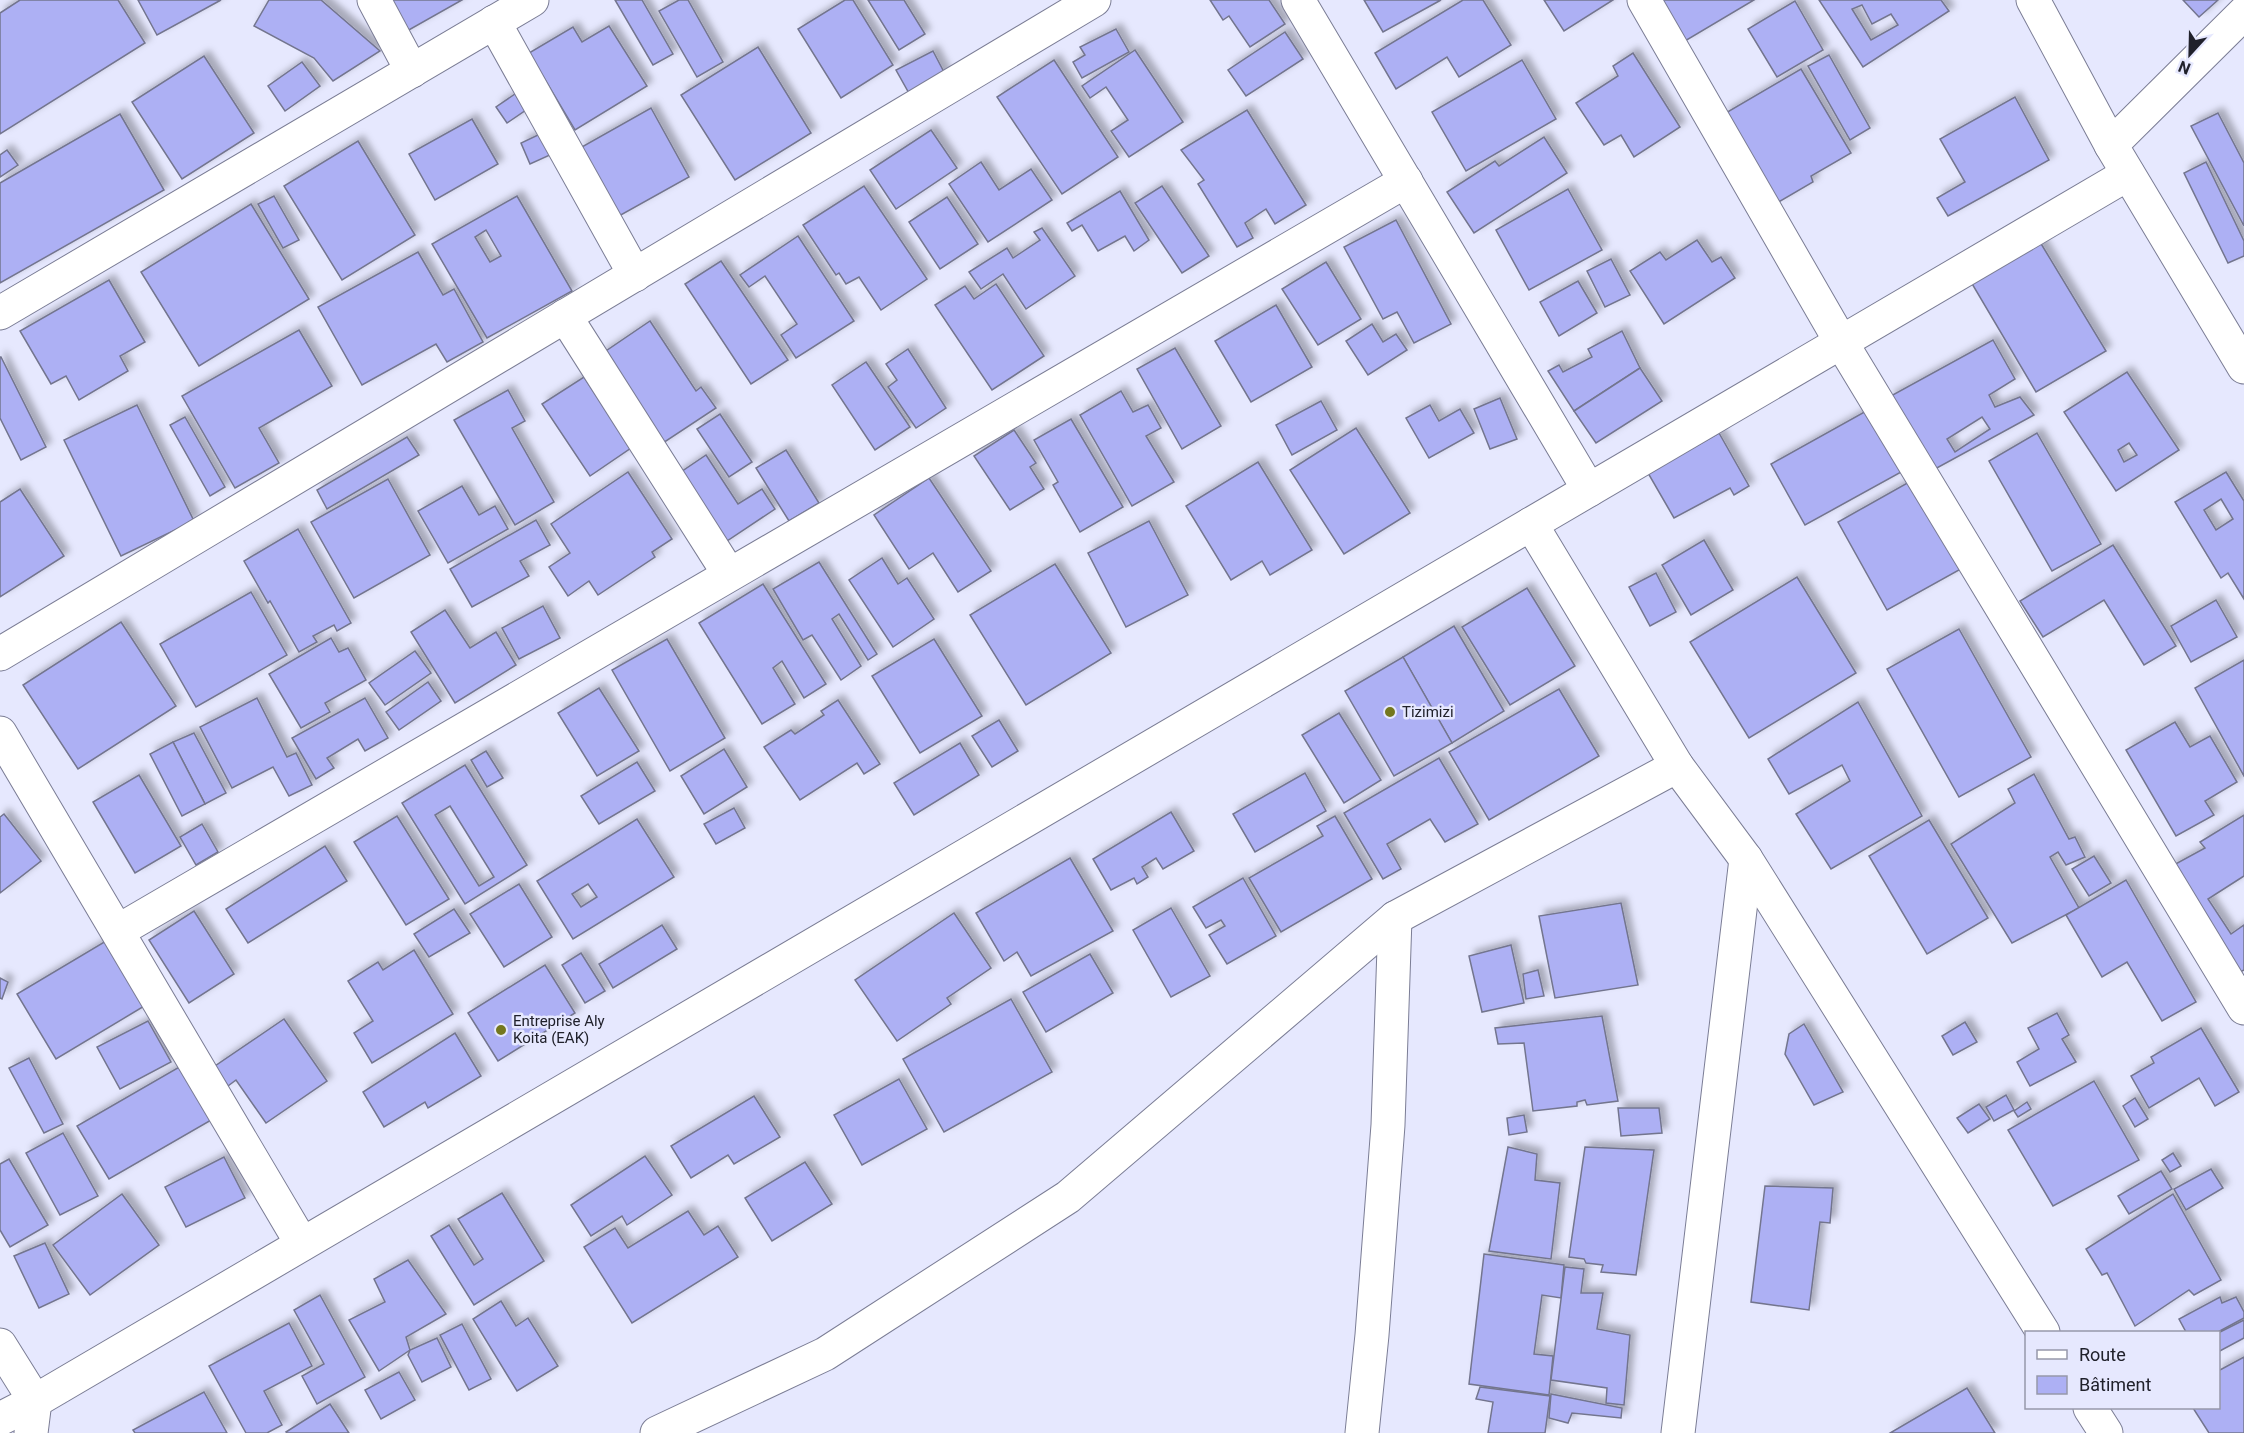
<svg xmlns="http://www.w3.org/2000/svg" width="2244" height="1433" viewBox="0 0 2244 1433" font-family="Roboto,sans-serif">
  <defs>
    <filter id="shadow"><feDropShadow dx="5.5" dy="-5.5" stdDeviation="3" flood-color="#0004"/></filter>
  </defs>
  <rect width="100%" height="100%" fill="#e6e8fe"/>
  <!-- building -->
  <g fill="#adb0f4" stroke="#73758e" stroke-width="1.5" fill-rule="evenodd" filter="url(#shadow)">
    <path d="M20,0H118L145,43L0,134V13Z"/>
    <path d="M138,0H221L157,35Z"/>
    <path d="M269,0H321L380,51L333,81L314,58L254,26Z"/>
    <path d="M379,0H462L400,35Z"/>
    <path d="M615,0H642L673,54L653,65Z"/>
    <path d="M679,0H688L723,62L697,77L659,11Z"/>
    <path d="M845,0H853L893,65L841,98L798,29Z"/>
    <path d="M868,0H904L925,34L899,50Z"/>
    <path d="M1210,0H1269L1285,24L1250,47L1229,16L1223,20Z"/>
    <path d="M1364,0H1441L1383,32Z"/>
    <path d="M1463,0H1483L1511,45L1459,77L1447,57L1396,89L1375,53Z"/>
    <path d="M1544,0H1613L1564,31Z"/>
    <path d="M1661,0H1754L1685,41Z"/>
    <path d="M1819,0H1941L1949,11L1863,67ZM1862,5L1872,24L1891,14L1898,25L1871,40L1852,9Z"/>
    <path d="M2183,0H2218L2199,17Z"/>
    <path d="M1795,1L1823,50L1777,77L1748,29Z"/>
    <path d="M609,26L647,86L575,130L529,53L573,27L582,42Z"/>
    <path d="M1116,29L1129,52L1082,78L1073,62L1085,55L1080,47Z"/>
    <path d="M1285,32L1303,59L1246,96L1228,70Z"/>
    <path d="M758,47L811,133L735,180L681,95Z"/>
    <path d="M1135,50L1183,122L1129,157L1111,131L1128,120L1106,87L1090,98L1082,86Z"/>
    <path d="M933,51L946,76L910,95L896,70Z"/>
    <path d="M1633,53L1680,127L1634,157L1621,135L1604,145L1576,103L1618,76L1613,66Z"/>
    <path d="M1829,55L1870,128L1850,140L1808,66Z"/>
    <path d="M204,56L254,133L182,179L132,102Z"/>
    <path d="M1054,60L1118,157L1062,194L997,97Z"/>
    <path d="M1522,60L1556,119L1466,171L1432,112Z"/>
    <path d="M302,62L320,86L285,111L268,86Z"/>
    <path d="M1801,69L1851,153L1811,176L1813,182L1777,203L1724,114Z"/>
    <path d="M515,94L526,110L507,123L496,107Z"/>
    <path d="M2015,97L2049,160L1948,216L1937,198L1965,182L1940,139Z"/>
    <path d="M651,108L689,177L619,216L580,148Z"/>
    <path d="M1247,110L1306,205L1275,224L1266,209L1245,223L1253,238L1237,247L1198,184L1204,180L1181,150Z"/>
    <path d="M2218,113L2244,163V226L2191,126Z"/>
    <path d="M120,114L164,190L0,283V183Z"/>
    <path d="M472,119L498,164L435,200L409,154Z"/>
    <path d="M931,130L957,168L896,209L870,170Z"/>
    <path d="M540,134L550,155L530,164L521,143Z"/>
    <path d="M1544,137L1567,173L1474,233L1447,192L1495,161L1499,166Z"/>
    <path d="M358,141L415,235L342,280L284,186Z"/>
    <path d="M7,150L18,165L0,177V155Z"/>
    <path d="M981,162L999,190L1031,169L1052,200L988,242L949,184Z"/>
    <path d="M2206,162L2244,241V256L2228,263L2184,173Z"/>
    <path d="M864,186L927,279L881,310L859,277L846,284L839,273L836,275L803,225Z"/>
    <path d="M1162,186L1209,256L1182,273L1135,203Z"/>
    <path d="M1568,189L1602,250L1529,290L1496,230Z"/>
    <path d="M1120,191L1149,240L1134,251L1125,236L1098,251L1082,225L1072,231L1067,223Z"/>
    <path d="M274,196L299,240L283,248L258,204Z"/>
    <path d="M517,196L572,291L487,338L432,244ZM486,230L501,256L490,262L475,237Z"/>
    <path d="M947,197L978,244L940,269L909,222Z"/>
    <path d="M251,204L309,299L199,366L141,272Z"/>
    <path d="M1396,220L1451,324L1414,343L1397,312L1383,319L1344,247Z"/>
    <path d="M1042,228L1075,276L1026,309L1003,274L981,289L969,272L1007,248L1013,258L1040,240L1034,232Z"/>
    <path d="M798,236L854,321L796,358L781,335L797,324L765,276L749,287L740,275Z"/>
    <path d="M1697,240L1712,262L1721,257L1735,278L1664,324L1630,271L1660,252L1666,260Z"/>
    <path d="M2040,242L2106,351L2036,392L1971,282Z"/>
    <path d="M418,252L443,295L454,289L483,342L447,362L436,344L362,385L318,307Z"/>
    <path d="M1611,259L1630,295L1605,307L1587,271Z"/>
    <path d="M721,261L788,360L751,384L685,284Z"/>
    <path d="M1326,262L1361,319L1318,345L1282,289Z"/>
    <path d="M109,280L145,342L120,356L128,371L79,400L66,376L51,384L20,331Z"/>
    <path d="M1578,281L1597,313L1559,336L1540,302Z"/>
    <path d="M996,284L1044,356L992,390L935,305L965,286L974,299Z"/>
    <path d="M1276,305L1312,367L1251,402L1215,341Z"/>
    <path d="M650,321L696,391L701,387L716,408L660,445L600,355Z"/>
    <path d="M1372,324L1383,342L1396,334L1407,350L1368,375L1346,341Z"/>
    <path d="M299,330L332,386L259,428L279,463L235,488L182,396Z"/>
    <path d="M1622,331L1640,368L1574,411L1548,371L1559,365L1563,372L1592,357L1588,349Z"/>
    <path d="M1993,340L2015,379L1989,395L1995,407L2020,397L2034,415L1935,469L1889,397ZM1982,417L1990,429L1955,452L1947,439Z"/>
    <path d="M1175,348L1221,426L1182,449L1137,369Z"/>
    <path d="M908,349L946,408L916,428L888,387L897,380L886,364Z"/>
    <path d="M0,357H1L46,447L21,460L0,418Z"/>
    <path d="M866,362L910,427L875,450L832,385Z"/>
    <path d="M1640,368L1662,401L1596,443L1574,411Z"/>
    <path d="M2127,372L2179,450L2116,491L2064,412ZM2129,443L2137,455L2124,462L2118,450Z"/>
    <path d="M584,377L631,448L590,476L542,404Z"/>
    <path d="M508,390L525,421L512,428L554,502L515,525L454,420Z"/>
    <path d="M1121,391L1133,412L1148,405L1161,428L1146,436L1174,482L1132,506L1080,415Z"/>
    <path d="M1500,398L1517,439L1490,449L1474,409Z"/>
    <path d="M1321,401L1337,430L1292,455L1276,425Z"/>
    <path d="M137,405L194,521L121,556L64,440Z"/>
    <path d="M1430,405L1439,421L1460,409L1474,433L1429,458L1406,418Z"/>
    <path d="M1868,410L1903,471L1805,525L1771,464Z"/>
    <path d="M720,414L752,462L729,477L697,429Z"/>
    <path d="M185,417L225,487L210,496L170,425Z"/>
    <path d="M1071,419L1123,507L1080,532L1053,485L1058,482L1034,440Z"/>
    <path d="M1356,428L1410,513L1344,554L1290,470Z"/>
    <path d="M1014,430L1036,463L1030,467L1044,489L1010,510L974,456Z"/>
    <path d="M1719,433L1749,486L1734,495L1730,488L1674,518L1648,473Z"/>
    <path d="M2037,433L2101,544L2052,571L1989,461Z"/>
    <path d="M407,437L419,455L327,509L317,490Z"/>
    <path d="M786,450L819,503L789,521L756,468Z"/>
    <path d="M706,455L738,504L762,489L775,509L721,545L675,476Z"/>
    <path d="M1258,462L1312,550L1270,575L1262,561L1231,580L1186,506Z"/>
    <path d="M628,472L672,539L652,552L655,557L598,595L589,581L568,596L549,567L570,553L551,524Z"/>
    <path d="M2226,472L2244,501V599L2228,573L2221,578L2175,502ZM2221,499L2233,519L2216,530L2204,510Z"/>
    <path d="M1918,477L1968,565L1887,610L1838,522Z"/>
    <path d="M929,478L991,571L958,592L933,553L909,569L874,515Z"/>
    <path d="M388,479L430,555L354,598L311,522Z"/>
    <path d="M462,486L479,515L495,506L508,529L448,563L418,511Z"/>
    <path d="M20,489L64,556L0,597V502Z"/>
    <path d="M536,520L550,545L520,561L529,576L472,607L450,569Z"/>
    <path d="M1149,521L1188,595L1126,627L1088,553Z"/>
    <path d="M298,529L351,623L337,631L334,625L313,636L317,642L299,652L270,601L268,603L244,561Z"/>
    <path d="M1704,540L1733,590L1691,615L1662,565Z"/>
    <path d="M2113,545L2176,646L2144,665L2104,600L2043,637L2020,601Z"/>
    <path d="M882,558L898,584L907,578L934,619L893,647L849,580Z"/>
    <path d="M819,562L877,654L868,660L839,614L832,619L861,666L841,680L812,635L803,640L773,589Z"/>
    <path d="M1055,564L1111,653L1026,705L970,615Z"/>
    <path d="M1656,573L1676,612L1650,626L1629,587Z"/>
    <path d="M1797,577L1856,673L1749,738L1690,642Z"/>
    <path d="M763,584L826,684L804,698L782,661L773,668L795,704L762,724L699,623Z"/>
    <path d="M1527,588L1575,666L1510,705L1462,627Z"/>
    <path d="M251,592L287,655L196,707L160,644Z"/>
    <path d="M2216,600L2237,637L2191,662L2171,626Z"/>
    <path d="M543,606L560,638L519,659L502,628Z"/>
    <path d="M445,610L470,648L496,632L516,665L455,703L411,632Z"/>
    <path d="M121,622L176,706L78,769L23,685Z"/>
    <path d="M1454,626L1504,711L1452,743L1403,657Z"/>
    <path d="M1959,629L2031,757L1959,797L1887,669Z"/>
    <path d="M331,638L339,652L348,648L366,680L325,703L330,712L301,728L269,674Z"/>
    <path d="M667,639L725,738L670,771L612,670Z"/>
    <path d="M934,639L982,716L920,753L872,676Z"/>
    <path d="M415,651L431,673L385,705L369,683Z"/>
    <path d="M1403,657L1452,743L1394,776L1345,691Z"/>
    <path d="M2244,660V776L2195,688Z"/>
    <path d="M428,682L441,701L399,730L386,712Z"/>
    <path d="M599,688L639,751L597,776L558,713Z"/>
    <path d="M1559,689L1599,756L1489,820L1449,752Z"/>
    <path d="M257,698L287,757L296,753L312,785L289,796L273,767L232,788L200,727Z"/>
    <path d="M365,698L388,738L365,751L358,739L327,758L334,768L316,779L292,738Z"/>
    <path d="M838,700L880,764L864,774L857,763L800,800L764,747L791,730L795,734L824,715L821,711Z"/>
    <path d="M1858,702L1922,816L1831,869L1796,814L1850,781L1842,765L1789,794L1768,759Z"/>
    <path d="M1339,713L1381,780L1344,803L1302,735Z"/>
    <path d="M999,720L1018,751L992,767L972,736Z"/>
    <path d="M2175,722L2190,747L2210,736L2237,782L2205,801L2214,815L2176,836L2126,750Z"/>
    <path d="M194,733L226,793L205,804L173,742Z"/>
    <path d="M173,742L205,804L182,816L150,754Z"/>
    <path d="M960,743L979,775L914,815L894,783Z"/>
    <path d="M724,749L747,787L704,814L681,776Z"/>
    <path d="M486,751L503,778L487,787L471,760Z"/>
    <path d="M1439,758L1478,824L1445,842L1430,819L1387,844L1401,869L1383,879L1344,813Z"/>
    <path d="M637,762L655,791L599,824L581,796Z"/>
    <path d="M465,765L527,865L465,904L402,803ZM450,806L494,877L479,886L435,815Z"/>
    <path d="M1305,773L1326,811L1255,852L1233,814Z"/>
    <path d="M2034,774L2069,839L2075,837L2085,857L2066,865L2058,852L2050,857L2079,908L2012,943L1951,844L2015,803L2008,789Z"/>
    <path d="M139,775L181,846L135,873L93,802Z"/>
    <path d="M734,808L745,828L716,844L704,824Z"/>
    <path d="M1171,812L1194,851L1163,869L1156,858L1142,867L1148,877L1137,884L1134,878L1111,890L1093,859Z"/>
    <path d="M4,814L41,861L0,893V817Z"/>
    <path d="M2244,815V876L2208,899L2231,934L2244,925V970L2238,973L2170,867L2205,848L2200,842Z"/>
    <path d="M397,816L449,899L406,925L354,842Z"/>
    <path d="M1335,816L1372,879L1281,932L1249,878L1323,836L1317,826Z"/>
    <path d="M637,819L674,877L573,939L537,881ZM588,884L597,897L581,907L572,894Z"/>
    <path d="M1929,820L1988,918L1927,954L1869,856Z"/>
    <path d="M202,824L218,852L196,865L180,837Z"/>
    <path d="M325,846L347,881L248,943L226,909Z"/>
    <path d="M2094,856L2111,883L2089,896L2072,869Z"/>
    <path d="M1070,858L1113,931L1031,976L1017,952L1004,961L976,913Z"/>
    <path d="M1243,878L1276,936L1227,964L1209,935L1225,926L1221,920L1206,928L1193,907Z"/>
    <path d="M2126,880L2196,1002L2162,1021L2127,962L2102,977L2066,915Z"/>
    <path d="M519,884L552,937L504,967L470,914Z"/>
    <path d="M1621,903L1638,985L1555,998L1539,916Z"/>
    <path d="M1171,908L1210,976L1171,997L1133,930Z"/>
    <path d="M454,909L470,933L429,957L414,934Z"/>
    <path d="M194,911L234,974L189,1003L149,940Z"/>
    <path d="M954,913L991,968L947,998L951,1004L897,1041L855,980Z"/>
    <path d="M662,925L677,949L613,988L599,964Z"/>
    <path d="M111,938L151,1002L56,1059L17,994Z"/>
    <path d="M1511,945L1524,1003L1482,1012L1469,956Z"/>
    <path d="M414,950L453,1014L372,1063L354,1033L373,1021L348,981L378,962L383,970Z"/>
    <path d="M581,953L605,991L585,1003L562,965Z"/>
    <path d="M1090,954L1113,993L1046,1032L1023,992Z"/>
    <path d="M545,965L575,1013L498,1061L468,1013Z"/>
    <path d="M1538,970L1544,996L1526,999L1523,974Z"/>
    <path d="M0,978L8,982L2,999L0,998Z"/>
    <path d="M1011,999L1052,1072L944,1132L903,1059Z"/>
    <path d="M2057,1013L2069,1035L2062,1039L2076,1062L2030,1086L2017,1062L2039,1049L2028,1028Z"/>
    <path d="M1602,1016L1618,1101L1587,1105L1585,1100L1577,1102V1106L1533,1111L1524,1043L1498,1044L1495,1028Z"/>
    <path d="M284,1019L327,1081L266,1123L236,1080L228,1086L215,1066Z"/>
    <path d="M148,1021L171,1062L120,1089L97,1047Z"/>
    <path d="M1965,1022L1977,1042L1953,1055L1942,1036Z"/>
    <path d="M1804,1024L1843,1092L1814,1105L1785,1054L1789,1034Z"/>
    <path d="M2201,1028L2239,1092L2215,1106L2199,1078L2149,1108L2131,1076L2154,1063L2151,1057Z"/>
    <path d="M455,1033L481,1076L428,1108L425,1102L384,1127L363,1092Z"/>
    <path d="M29,1058L63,1124L44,1133L9,1068Z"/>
    <path d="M181,1066L213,1119L109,1179L77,1126Z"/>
    <path d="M899,1079L927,1129L862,1165L834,1115Z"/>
    <path d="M2094,1081L2139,1160L2053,1206L2008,1130Z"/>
    <path d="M2006,1095L2014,1110L1994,1121L1986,1107Z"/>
    <path d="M754,1096L780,1137L734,1164L728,1155L691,1178L671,1146Z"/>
    <path d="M2135,1098L2148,1119L2135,1127L2123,1106Z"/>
    <path d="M2027,1102L2031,1109L2018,1117L2014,1111Z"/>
    <path d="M1979,1104L1990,1119L1968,1133L1957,1118Z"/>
    <path d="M1618,1108H1659L1662,1133L1621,1136Z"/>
    <path d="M1524,1115L1527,1132L1509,1135L1507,1118Z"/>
    <path d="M63,1133L98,1196L60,1215L26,1153Z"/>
    <path d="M1508,1147L1537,1154L1535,1180L1560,1183L1551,1259L1489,1251Z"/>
    <path d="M1585,1147L1654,1150L1636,1275L1601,1272L1603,1265L1586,1263L1584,1259L1569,1257Z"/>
    <path d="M2173,1153L2181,1166L2170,1172L2162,1160Z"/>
    <path d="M645,1156L672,1195L627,1225L622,1216L591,1236L571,1205Z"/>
    <path d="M224,1157L245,1198L186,1227L165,1187Z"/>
    <path d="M9,1159L48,1225L10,1247L0,1230V1164Z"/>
    <path d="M805,1162L832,1204L772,1241L745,1198Z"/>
    <path d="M2211,1169L2223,1188L2186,1210L2174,1189Z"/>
    <path d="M2161,1171L2172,1189L2129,1214L2118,1196Z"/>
    <path d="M1765,1186L1833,1188L1830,1223L1820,1222L1809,1310L1751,1302Z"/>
    <path d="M502,1193L544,1261L474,1305L431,1236L449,1225L474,1265L483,1259L458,1219Z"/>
    <path d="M122,1194L159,1245L90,1295L53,1245Z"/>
    <path d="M2173,1194L2221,1280L2194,1295L2189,1290L2135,1326L2107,1273L2102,1275L2086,1249Z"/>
    <path d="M688,1211L704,1235L718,1226L738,1257L632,1323L584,1247L615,1228L628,1248Z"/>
    <path d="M45,1243L69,1294L39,1308L14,1256Z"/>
    <path d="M1484,1254L1564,1265L1561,1298L1542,1295L1534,1354L1553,1356L1549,1395L1469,1384Z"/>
    <path d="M408,1260L446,1314L406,1337L410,1350L379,1371L349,1320L385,1302L374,1279Z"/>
    <path d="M1565,1267L1584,1269L1581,1293H1603L1597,1329L1630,1335L1624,1405L1606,1403L1607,1388L1551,1380Z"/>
    <path d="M320,1295L365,1377L317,1404L302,1376L324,1364L294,1310Z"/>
    <path d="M2220,1297L2222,1303L2236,1297L2244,1312V1318L2218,1332H2186L2179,1319Z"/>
    <path d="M501,1301L516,1326L528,1318L558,1366L517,1391L473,1319Z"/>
    <path d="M2244,1320V1338L2218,1352V1333Z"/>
    <path d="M289,1323L312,1366L264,1391L282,1425L267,1433H246L209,1366Z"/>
    <path d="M462,1324L491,1379L469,1390L440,1335Z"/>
    <path d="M437,1338L451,1367L422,1382L408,1355L410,1350Z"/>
    <path d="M2244,1357V1433H2209L2193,1408H2218V1371Z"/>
    <path d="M399,1372L415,1400L381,1419L365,1390Z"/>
    <path d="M1480,1387L1550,1396L1545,1433H1488L1493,1402L1476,1399Z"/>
    <path d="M1967,1388L1995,1433H1890Z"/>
    <path d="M204,1392L227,1433H135L133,1430Z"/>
    <path d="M1551,1394L1622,1408L1621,1418L1572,1413L1568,1423L1549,1418Z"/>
    <path d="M330,1404L349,1433H287L286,1432Z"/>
  </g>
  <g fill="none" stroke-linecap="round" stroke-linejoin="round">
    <!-- minor casing -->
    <g stroke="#7b7d95" stroke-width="35">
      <g id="minor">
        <path d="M374,0L412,71"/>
        <path d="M1298,0L1589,490"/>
        <path d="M1644,0L1841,342L2244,1008"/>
        <path d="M494,22L635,275"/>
        <path d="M2111,145L2244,13"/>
        <path d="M0,313L532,0"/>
        <path d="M565,316L729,574"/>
        <path d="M1531,524L1677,766L1746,859L2043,1332"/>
        <path d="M0,654L1094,0"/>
        <path d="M0,733L302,1244"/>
        <path d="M118,931L1406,181"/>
        <path d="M0,1345L35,1401L31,1433"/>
        <path d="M2090,1408L2106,1433"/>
        <path d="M0,1419L35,1401L2128,174"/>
        <path d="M657,1433L825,1354L1068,1197L1395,918L1677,766"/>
        <path d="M1362,1433L1372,1335L1388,1125L1395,918"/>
        <path d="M1678,1433L1746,859"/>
      </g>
    </g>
    <!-- tertiary casing -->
    <g stroke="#7b7d95" stroke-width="35">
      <path id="tertiary" d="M2033,0L2111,145L2244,367"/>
    </g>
    <!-- minor -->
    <use href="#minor" stroke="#fff" stroke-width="33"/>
    <!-- tertiary -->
    <use href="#tertiary" stroke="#fff" stroke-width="33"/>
  </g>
  <!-- markers -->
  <g fill="#74771e" stroke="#e6e8fe" stroke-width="2">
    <circle cx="1390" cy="712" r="6"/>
    <circle cx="501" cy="1030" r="6"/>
  </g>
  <g text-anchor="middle" stroke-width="5" stroke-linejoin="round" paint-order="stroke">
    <!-- poi labels -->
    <g font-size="15" fill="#20212b" stroke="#e6e8fe" text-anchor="start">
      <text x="1402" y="717">Tizimizi</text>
      <text x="513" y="1026">Entreprise Aly<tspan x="513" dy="17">Koita (EAK)</tspan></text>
    </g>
  </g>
  <!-- legend -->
  <rect x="2025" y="1331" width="195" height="78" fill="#e6e8fe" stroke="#9798aa" stroke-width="1.5"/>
  <rect x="2037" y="1350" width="30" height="9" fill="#ffffff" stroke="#9798aa" stroke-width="1.5"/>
  <text x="2079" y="1361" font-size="18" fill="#20212b">Route</text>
  <rect x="2037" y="1376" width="30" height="18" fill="#adb0f4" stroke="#9798aa" stroke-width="1.5"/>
  <text x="2079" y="1391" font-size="18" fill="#20212b">Bâtiment</text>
  <!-- north arrow -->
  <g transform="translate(2190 54) rotate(202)" stroke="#e6e8fe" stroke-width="4.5" paint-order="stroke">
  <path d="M0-4.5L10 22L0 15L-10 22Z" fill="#20212b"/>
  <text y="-9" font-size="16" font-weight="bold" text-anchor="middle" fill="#20212b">N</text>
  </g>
</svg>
